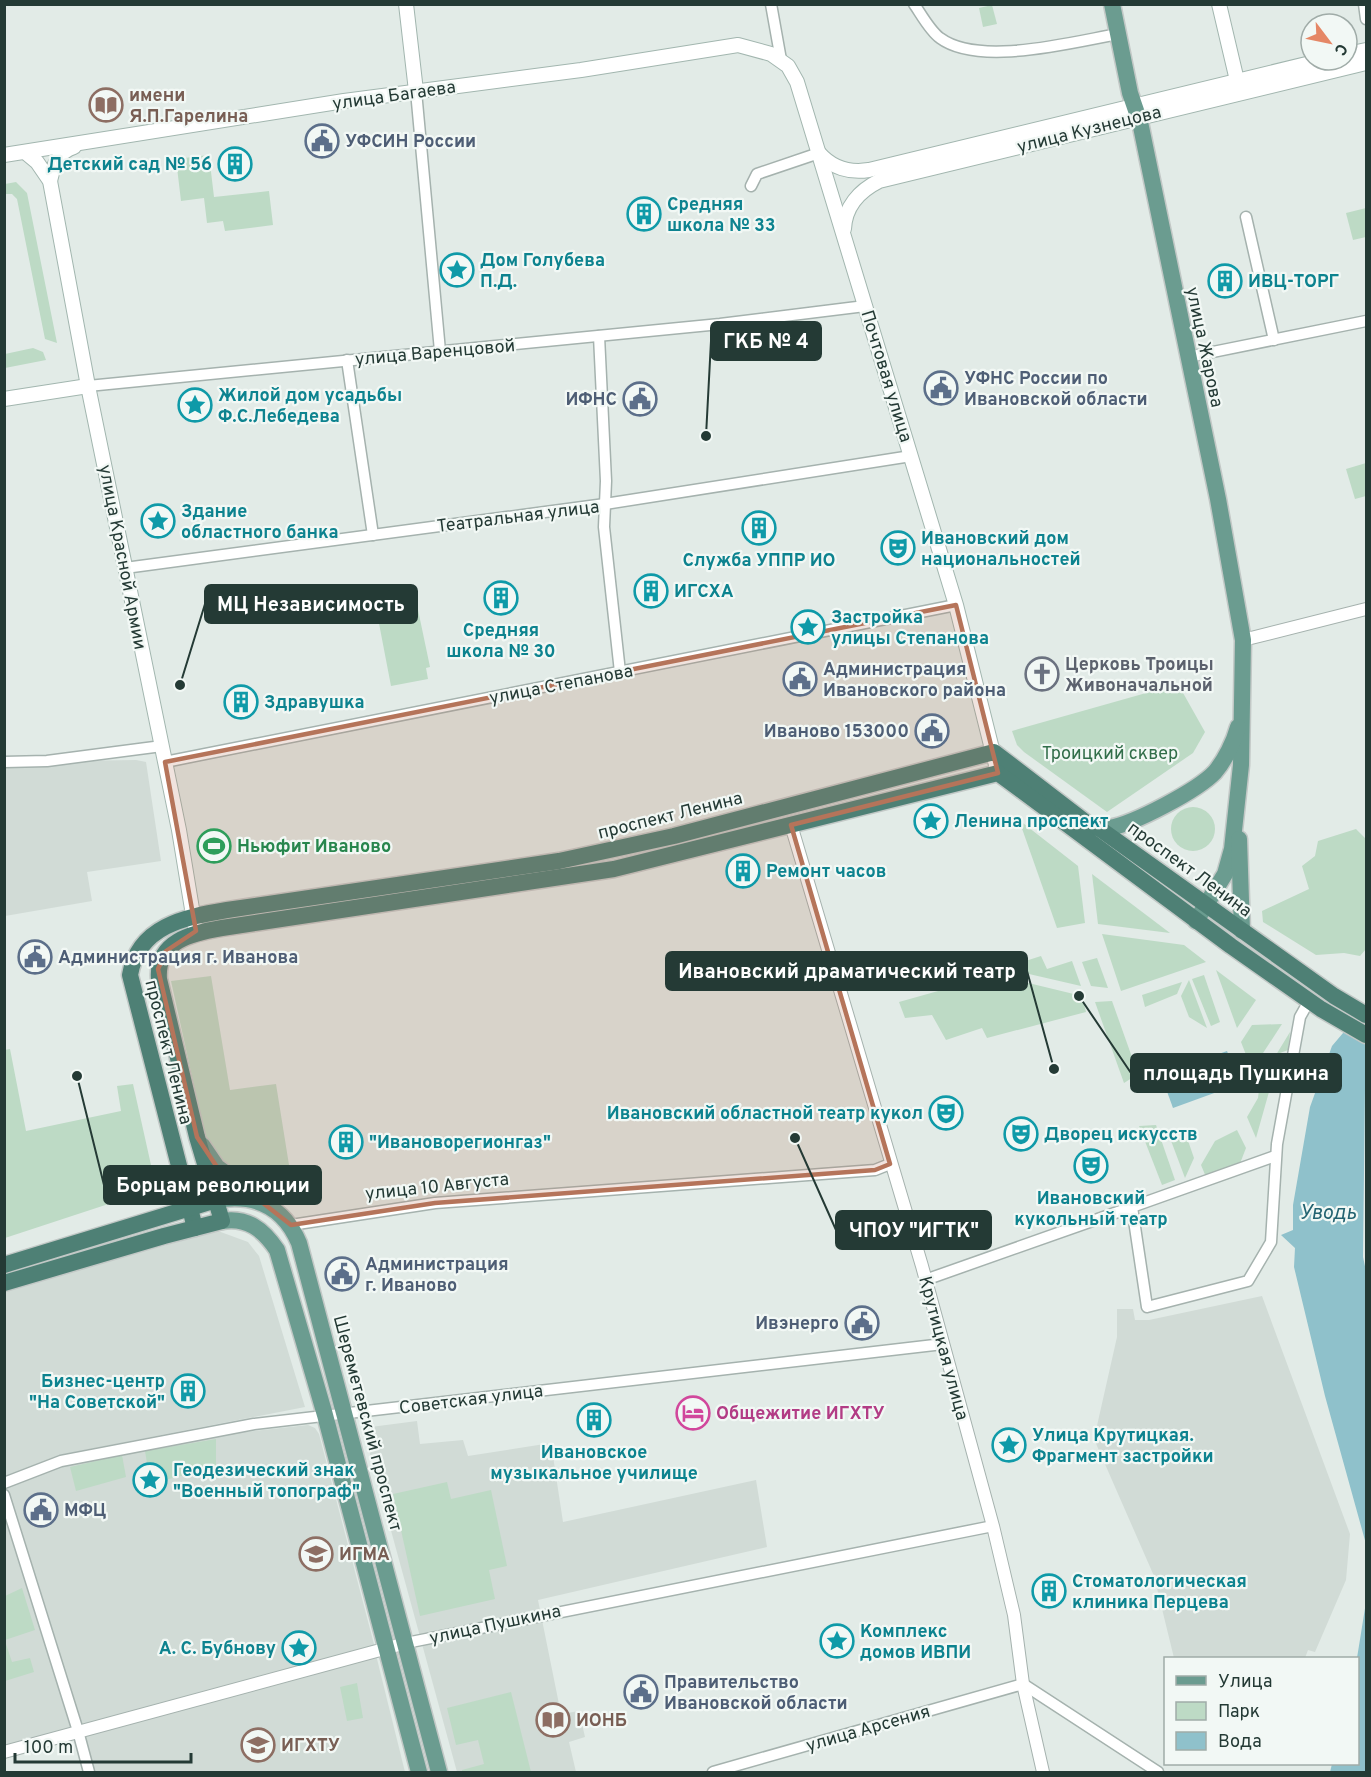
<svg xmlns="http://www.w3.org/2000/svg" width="1371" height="1777" viewBox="0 0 1371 1777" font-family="Overpass,sans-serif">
  <rect width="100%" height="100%" fill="#e2ebe7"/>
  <!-- built -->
  <g fill="#d1dbd6">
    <path d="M136,760L146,762L161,861L87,872L92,901L5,916V762Z"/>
    <path d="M218,1231L248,1242L259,1256L305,1407L59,1455L5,1478V1289Z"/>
    <path d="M1262,1296L1350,1534L1346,1580L1315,1652L1308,1650L1305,1658H1174L1154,1576L1094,1439L1117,1337V1309H1133L1135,1320H1149Z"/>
    <path d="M417,1421L420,1444L463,1440L468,1456L551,1443L563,1522L756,1480L767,1547L538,1600L561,1714L579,1711L585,1737L569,1742L576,1772H457L363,1428Z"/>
    <path d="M308,1425L315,1428L319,1434L375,1648L76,1730L5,1487L64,1466L209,1436Z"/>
    <path d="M4,1500L73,1731L4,1750Z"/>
    <path d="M375,1651L405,1772H91L78,1733Z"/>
  </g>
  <!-- green -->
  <g fill="#bddac5">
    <path d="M992,5L997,24L983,27L979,8Z"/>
    <path d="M209,155L214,197L269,191L273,225L225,231L223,221L207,223L204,198L181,201L176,159Z"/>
    <path d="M16,182L27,193L57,343L45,339L17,199L12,194H5V184Z"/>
    <path d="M1366,208V237L1353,240L1346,213Z"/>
    <path d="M33,348L43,352L46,360L5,368V354Z"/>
    <path d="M1366,463V496L1355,499L1346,469Z"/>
    <path d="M417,605L430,667L426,668L428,679L391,686L377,613Z"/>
    <path d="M1178,684L1205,732L1193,753L1107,812L1024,752L1017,745L1012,731Z"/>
    <circle cx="1193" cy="829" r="22"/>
    <path d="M1019,820L1078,866L1085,923L1057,928Z"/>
    <path d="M1356,829L1366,839V949L1360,956L1344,953L1316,955L1263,922L1262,911L1309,889L1302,866L1315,856L1318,841Z"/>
    <path d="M1092,874L1170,933L1098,924Z"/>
    <path d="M1102,934L1184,945L1206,962L1121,991Z"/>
    <path d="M1041,956L1047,969L1072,961L1081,986L1003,968Z"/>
    <path d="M1097,958L1108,988L1091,986L1082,962Z"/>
    <path d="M1216,970L1256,1000L1237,1028Z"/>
    <path d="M995,975L1082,996L1086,1012L987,1038L982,1028L946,1040L932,1015L905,1018L899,1002Z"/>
    <path d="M1204,975L1220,1022L1211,1026L1192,979Z"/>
    <path d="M211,976L230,1090L276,1084L294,1196L286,1203L220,1164L207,1145L171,981Z"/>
    <path d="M1189,980L1207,1028L1189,1017L1181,996Z"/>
    <path d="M1182,982L1177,994L1145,1007L1142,995Z"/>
    <path d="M1112,1001L1138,1074L1124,1083L1095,1002Z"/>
    <path d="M1282,1024L1252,1070L1241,1042L1252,1025Z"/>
    <path d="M1290,1032L1288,1050L1280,1053L1256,1138L1247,1117L1258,1098L1260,1081Z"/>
    <path d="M10,1049L26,1131L121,1111L117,1086L133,1084L153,1174L152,1188L148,1191L5,1238L4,1050Z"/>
    <path d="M1156,1125L1175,1180L1162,1185L1139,1126Z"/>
    <path d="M1237,1130L1246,1148L1239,1166L1206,1177L1201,1165L1215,1141Z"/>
    <path d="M1185,1132L1194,1158L1185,1178L1170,1138Z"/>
    <path d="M216,1439V1467L161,1481L148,1469L145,1451Z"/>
    <path d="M122,1455L126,1477L76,1491L70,1467Z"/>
    <path d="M447,1482L451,1499L491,1490L507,1566L489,1570L495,1599L420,1616L393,1494Z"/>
    <path d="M22,1588L35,1630L5,1640V1596Z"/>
    <path d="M5,1641L12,1662L30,1658L34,1672L5,1681Z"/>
    <path d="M357,1683L363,1718L347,1721L340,1687Z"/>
    <path d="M511,1692L531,1772H462V1770L484,1764L478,1740L456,1745L447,1708Z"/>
  </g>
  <!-- water -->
  <g fill="#8fc1cb">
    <path d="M1366,1006L1363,1257L1366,1271V1544L1325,1396L1294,1267L1295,1248L1281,1235L1293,1230V1205L1310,1107L1332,1046Z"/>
    <path d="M1227,1051L1239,1084L1173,1108L1161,1075Z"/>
    <path d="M1366,1602V1772H1330L1332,1764H1358L1357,1658Z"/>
  </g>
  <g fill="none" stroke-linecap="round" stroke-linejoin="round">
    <!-- minor casing -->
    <g stroke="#a5b2ae" stroke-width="13">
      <g id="minor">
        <path d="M771,4L781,60"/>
        <path d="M914,4C921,14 930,31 940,38C979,67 1072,42 1118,34"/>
        <path d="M1364,4L1366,19"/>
        <path d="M416,91L440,351"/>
        <path d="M751,186L757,174L819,153"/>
        <path d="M1246,217L1274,340"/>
        <path d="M599,336L606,481L604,527L620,672"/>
        <path d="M1188,357L1366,321"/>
        <path d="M347,360L373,535"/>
        <path d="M88,386L720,324L865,306"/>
        <path d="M125,568L605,504L911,456"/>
        <path d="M4,762L47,761L162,746"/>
        <path d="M165,762L956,605"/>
        <path d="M1275,1156L1132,1207L1147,1307L1248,1281L1271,1242L1277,1144L1300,1017L1309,1001"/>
        <path d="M291,1225L435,1203L875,1170L890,1164"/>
        <path d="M925,1280L1132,1207"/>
        <path d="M4,1483L61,1461L254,1424L943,1344"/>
        <path d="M4,1495L78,1731L89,1772"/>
        <path d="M406,1643L993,1526"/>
        <path d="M713,1772L1023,1684L1158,1772"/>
      </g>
    </g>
    <!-- tertiary casing -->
    <g stroke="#a5b2ae" stroke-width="14">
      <g id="tertiary">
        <path d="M1243,640L1366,609"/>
        <path d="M791,825L922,1266L993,1526L1014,1615L1023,1684L1043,1772"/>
        <path d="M4,1752L406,1643"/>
      </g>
    </g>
    <!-- secondary casing -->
    <g stroke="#a2b6af" stroke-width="16">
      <g id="secondary">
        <path d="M406,4L416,91"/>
        <path d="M1219,4L1239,89"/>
        <path d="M1347,54L1366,50"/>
        <path d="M25,152L37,162L50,181L88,386L179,830L195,927"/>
        <path d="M819,153C832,168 850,173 869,170L1323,60"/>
        <path d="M4,155L344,101L581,70L738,45L771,54L788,66L797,82L956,605L998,773"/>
        <path d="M50,181C54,164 57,153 74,147"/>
        <path d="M844,229C845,207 859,191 879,181L1366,63"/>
        <path d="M4,399L88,386"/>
      </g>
    </g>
    <!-- primary casing -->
    <g stroke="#c2c8c6" stroke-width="19">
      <g id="primary">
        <path d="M1112,4L1130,93L1140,122L1218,499L1243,640L1241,765L1232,849L1225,874L1196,921"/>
        <path d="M1091,825C1097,827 1103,829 1109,828C1134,824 1198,790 1215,772C1225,760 1234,742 1238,727"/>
        <path d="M1239,839L1242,931"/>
        <path d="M202,1145L217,1167L264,1201"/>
        <path d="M216,1200C255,1193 284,1207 299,1243L439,1772"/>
        <path d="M222,1221C247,1217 263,1229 277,1250L325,1415L419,1772"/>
      </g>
    </g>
    <!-- trunk casing -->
    <g stroke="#c2c8c6" stroke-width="19">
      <g id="trunk">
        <path d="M195,1228L130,975C138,926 185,917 227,910L559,861L674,836L994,752L1088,824L1100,829L1334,996L1366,1015"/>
        <path d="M4,1265L216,1200"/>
        <path d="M4,1283L164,1236L222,1221L197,1137L159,979C156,941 192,933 222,928L614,869L998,773L1231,946L1321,1009L1366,1035"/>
      </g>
    </g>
    <!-- minor -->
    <use href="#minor" stroke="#fff" stroke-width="10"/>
    <!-- tertiary -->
    <use href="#tertiary" stroke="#fff" stroke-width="12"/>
    <!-- secondary -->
    <use href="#secondary" stroke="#fff" stroke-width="14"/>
    <!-- primary -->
    <use href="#primary" stroke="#6b9c90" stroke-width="16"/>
    <!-- trunk -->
    <use href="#trunk" stroke="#4e8075" stroke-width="16"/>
  </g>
  <!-- marked area -->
  <path fill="#b5745a" fill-opacity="0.2" stroke="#b5745a" stroke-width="4.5" stroke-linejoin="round" d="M956,605L998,773L791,825L890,1164L875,1170L435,1203L291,1225L217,1167L197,1137L158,969L166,951L196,931L165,762Z"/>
  <!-- icons -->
  <defs>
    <g id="library-ring" transform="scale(1.725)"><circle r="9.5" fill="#f2f8f5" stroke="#8d6e63" stroke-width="1.5"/><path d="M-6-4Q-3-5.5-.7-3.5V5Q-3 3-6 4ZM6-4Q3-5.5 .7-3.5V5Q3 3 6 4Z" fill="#8d6e63"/></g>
    <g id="civic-ring" transform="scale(1.725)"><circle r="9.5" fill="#f2f8f5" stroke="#5c6f8a" stroke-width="1.5"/><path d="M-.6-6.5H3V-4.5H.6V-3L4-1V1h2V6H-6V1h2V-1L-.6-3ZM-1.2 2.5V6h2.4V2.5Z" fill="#5c6f8a"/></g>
    <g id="building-ring" transform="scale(1.725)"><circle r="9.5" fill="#f2f8f5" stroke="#0f9aa8" stroke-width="1.5"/><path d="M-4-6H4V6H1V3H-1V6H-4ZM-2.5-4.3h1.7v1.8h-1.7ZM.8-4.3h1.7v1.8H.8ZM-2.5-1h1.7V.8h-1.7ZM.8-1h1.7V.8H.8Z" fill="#0f9aa8"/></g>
    <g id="sight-ring" transform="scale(1.725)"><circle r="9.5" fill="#f2f8f5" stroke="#0f9aa8" stroke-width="1.5"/><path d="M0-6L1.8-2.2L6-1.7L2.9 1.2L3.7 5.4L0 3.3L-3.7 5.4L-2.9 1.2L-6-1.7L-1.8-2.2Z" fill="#0f9aa8"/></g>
    <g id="theatre-ring" transform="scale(1.725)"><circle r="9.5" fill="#f2f8f5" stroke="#0f9aa8" stroke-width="1.5"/><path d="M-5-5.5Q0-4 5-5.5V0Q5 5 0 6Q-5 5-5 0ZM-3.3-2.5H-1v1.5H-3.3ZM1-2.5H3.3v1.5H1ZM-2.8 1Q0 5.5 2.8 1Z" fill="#0f9aa8"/></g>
    <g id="church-ring" transform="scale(1.725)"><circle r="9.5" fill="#f2f8f5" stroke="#6b7280" stroke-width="1.5"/><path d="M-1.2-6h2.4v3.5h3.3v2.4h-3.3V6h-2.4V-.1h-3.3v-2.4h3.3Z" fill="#6b7280"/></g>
    <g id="stadium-ring" transform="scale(1.725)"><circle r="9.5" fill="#f2f8f5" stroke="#2e9e5b" stroke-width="1.5"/><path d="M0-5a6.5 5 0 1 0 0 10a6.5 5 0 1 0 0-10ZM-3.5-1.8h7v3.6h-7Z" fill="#2e9e5b"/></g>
    <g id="hotel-ring" transform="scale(1.725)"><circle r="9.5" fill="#f2f8f5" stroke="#d1479c" stroke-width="1.5"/><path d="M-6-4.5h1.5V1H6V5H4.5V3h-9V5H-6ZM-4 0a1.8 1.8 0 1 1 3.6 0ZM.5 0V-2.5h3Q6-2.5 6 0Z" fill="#d1479c"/></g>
    <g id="university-ring" transform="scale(1.725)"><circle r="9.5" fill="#f2f8f5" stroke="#8d6e63" stroke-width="1.5"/><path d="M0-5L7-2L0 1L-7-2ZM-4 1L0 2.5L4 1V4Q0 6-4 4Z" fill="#8d6e63"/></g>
  </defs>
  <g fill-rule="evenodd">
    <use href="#library-ring" x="106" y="105"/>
    <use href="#civic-ring" x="322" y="141"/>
    <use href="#building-ring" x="235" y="164"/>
    <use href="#building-ring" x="644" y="214"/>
    <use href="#sight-ring" x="457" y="270"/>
    <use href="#building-ring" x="1225" y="281"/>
    <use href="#civic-ring" x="941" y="388"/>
    <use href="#civic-ring" x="640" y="399"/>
    <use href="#sight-ring" x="195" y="405"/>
    <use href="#sight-ring" x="158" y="521"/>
    <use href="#building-ring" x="759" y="528"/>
    <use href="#theatre-ring" x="898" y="548"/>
    <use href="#building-ring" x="651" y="591"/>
    <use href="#building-ring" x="501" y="598"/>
    <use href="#sight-ring" x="808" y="627"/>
    <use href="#church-ring" x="1042" y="674"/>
    <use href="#civic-ring" x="800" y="679"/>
    <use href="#building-ring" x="241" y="702"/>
    <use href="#civic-ring" x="932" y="731"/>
    <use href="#sight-ring" x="931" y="821"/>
    <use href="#stadium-ring" x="214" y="846"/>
    <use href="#building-ring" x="743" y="871"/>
    <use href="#civic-ring" x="35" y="957"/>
    <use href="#theatre-ring" x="946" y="1113"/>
    <use href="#theatre-ring" x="1021" y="1134"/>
    <use href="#building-ring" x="346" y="1142"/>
    <use href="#theatre-ring" x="1091" y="1166"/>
    <use href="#civic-ring" x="342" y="1274"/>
    <use href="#civic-ring" x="862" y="1323"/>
    <use href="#building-ring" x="188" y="1391"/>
    <use href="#hotel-ring" x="693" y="1413"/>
    <use href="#building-ring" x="594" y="1420"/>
    <use href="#sight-ring" x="1009" y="1445"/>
    <use href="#sight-ring" x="150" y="1480"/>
    <use href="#civic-ring" x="41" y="1510"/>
    <use href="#university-ring" x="316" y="1554"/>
    <use href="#building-ring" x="1049" y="1591"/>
    <use href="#sight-ring" x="837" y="1641"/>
    <use href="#sight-ring" x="299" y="1648"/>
    <use href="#civic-ring" x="641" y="1692"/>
    <use href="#library-ring" x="553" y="1720"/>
    <use href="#university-ring" x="258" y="1745"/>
  </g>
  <g text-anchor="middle" stroke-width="4.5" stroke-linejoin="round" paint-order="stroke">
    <!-- education labels -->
    <g font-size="18" font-weight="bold" fill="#785e54" stroke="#f2f8f5" text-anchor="start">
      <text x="129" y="101">имени<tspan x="129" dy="21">Я.П.Гарелина</tspan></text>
      <text x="339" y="1560">ИГМА</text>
      <text x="576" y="1726">ИОНБ</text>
      <text x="281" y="1751">ИГХТУ</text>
    </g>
    <!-- street labels -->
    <g font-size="18" fill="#243a35" stroke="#f2f8f5">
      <text transform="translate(394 95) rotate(-8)" y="6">улица Багаева</text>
      <text transform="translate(1089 129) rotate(-14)" y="6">улица Кузнецова</text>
      <text transform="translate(1205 347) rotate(78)" y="6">улица Жарова</text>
      <text transform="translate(435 352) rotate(-5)" y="6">улица Варенцовой</text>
      <text transform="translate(887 376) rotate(73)" y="6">Почтовая улица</text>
      <text transform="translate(518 516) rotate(-7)" y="6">Театральная улица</text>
      <text transform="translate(123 557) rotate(79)" y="6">улица Красной Армии</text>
      <text transform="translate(561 684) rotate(-11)" y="6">улица Степанова</text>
      <text transform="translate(670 815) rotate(-14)" y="6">проспект Ленина</text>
      <text transform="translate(1190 869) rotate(36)" y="6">проспект Ленина</text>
      <text transform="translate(169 1052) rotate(76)" y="6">проспект Ленина</text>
      <text transform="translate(437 1186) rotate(-6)" y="6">улица 10 Августа</text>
      <text transform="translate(944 1348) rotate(75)" y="6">Крутицкая улица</text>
      <text transform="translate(471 1399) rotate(-7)" y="6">Советская улица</text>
      <text transform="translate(368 1423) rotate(75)" y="6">Шереметевский проспект</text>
      <text transform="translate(495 1624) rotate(-12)" y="6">улица Пушкина</text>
      <text transform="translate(868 1728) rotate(-16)" y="6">улица Арсения</text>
    </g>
    <!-- service labels -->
    <g font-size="18" font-weight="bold" fill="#4e5e75" stroke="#f2f8f5" text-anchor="start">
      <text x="345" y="147">УФСИН России</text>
      <text x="964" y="384">УФНС России по<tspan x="964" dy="21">Ивановской области</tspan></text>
      <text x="617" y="405" text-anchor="end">ИФНС</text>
      <text x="823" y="675">Администрация<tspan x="823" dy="21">Ивановского района</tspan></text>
      <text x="909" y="737" text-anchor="end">Иваново 153000</text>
      <text x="58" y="963">Администрация г. Иванова</text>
      <text x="365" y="1270">Администрация<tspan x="365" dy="21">г. Иваново</tspan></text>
      <text x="839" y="1329" text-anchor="end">Ивэнерго</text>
      <text x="64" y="1516">МФЦ</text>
      <text x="664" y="1688">Правительство<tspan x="664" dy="21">Ивановской области</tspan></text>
    </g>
    <!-- culture labels -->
    <g font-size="18" font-weight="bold" fill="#0d838f" stroke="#f2f8f5" text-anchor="start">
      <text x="212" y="170" text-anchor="end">Детский сад № 56</text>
      <text x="667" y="210">Средняя<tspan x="667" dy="21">школа № 33</tspan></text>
      <text x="480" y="266">Дом Голубева<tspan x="480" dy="21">П.Д.</tspan></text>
      <text x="1248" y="287">ИВЦ-ТОРГ</text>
      <text x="218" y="401">Жилой дом усадьбы<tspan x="218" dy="21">Ф.С.Лебедева</tspan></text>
      <text x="181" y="517">Здание<tspan x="181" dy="21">областного банка</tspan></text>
      <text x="921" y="544">Ивановский дом<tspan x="921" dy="21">национальностей</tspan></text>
      <text x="759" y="566" text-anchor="middle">Служба УППР ИО</text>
      <text x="674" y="597">ИГСХА</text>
      <text x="831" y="623">Застройка<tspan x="831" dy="21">улицы Степанова</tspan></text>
      <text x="501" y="636" text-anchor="middle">Средняя<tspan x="501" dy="21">школа № 30</tspan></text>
      <text x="264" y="708">Здравушка</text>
      <text x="954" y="827">Ленина проспект</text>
      <text x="766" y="877">Ремонт часов</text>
      <text x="923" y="1119" text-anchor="end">Ивановский областной театр кукол</text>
      <text x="1044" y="1140">Дворец искусств</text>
      <text x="369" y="1148">"Ивановорегионгаз"</text>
      <text x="1091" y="1204" text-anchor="middle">Ивановский<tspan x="1091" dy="21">кукольный театр</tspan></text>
      <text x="165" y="1387" text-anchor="end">Бизнес-центр<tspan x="165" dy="21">"На Советской"</tspan></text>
      <text x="1032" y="1441">Улица Крутицкая.<tspan x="1032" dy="21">Фрагмент застройки</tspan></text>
      <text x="594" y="1458" text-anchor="middle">Ивановское<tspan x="594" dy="21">музыкальное училище</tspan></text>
      <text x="173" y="1476">Геодезический знак<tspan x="173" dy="21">"Военный топограф"</tspan></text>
      <text x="1072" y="1587">Стоматологическая<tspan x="1072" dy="21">клиника Перцева</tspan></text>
      <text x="860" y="1637">Комплекс<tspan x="860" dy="21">домов ИВПИ</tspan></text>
      <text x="276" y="1654" text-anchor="end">А. С. Бубнову</text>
    </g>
    <!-- worship labels -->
    <g font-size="18" font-weight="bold" fill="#5b616d" stroke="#f2f8f5" text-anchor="start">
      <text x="1065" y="670">Церковь Троицы<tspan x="1065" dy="21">Живоначальной</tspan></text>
    </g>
    <!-- park labels -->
    <g font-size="18" fill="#326e4a" stroke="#f2f8f5">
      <text x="1110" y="759">Троицкий сквер</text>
    </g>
    <!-- leisure labels -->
    <g font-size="18" font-weight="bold" fill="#27864d" stroke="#f2f8f5" text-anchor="start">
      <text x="237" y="852">Ньюфит Иваново</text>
    </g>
    <!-- hotel labels -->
    <g font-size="18" font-weight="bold" fill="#b23c85" stroke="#f2f8f5" text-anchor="start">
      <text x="716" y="1419">Общежитие ИГХТУ</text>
    </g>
    <!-- water labels -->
    <g font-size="20" font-style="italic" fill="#236371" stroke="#f2f8f5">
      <text x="1328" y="1219">Уводь</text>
    </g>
  </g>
  <!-- callouts -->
  <path fill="none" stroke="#243a35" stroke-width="2" d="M706 436L711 341M180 685L205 604M1054 1069L1027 971M1079 996L1131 1073M77 1076L104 1185M795 1138L836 1230"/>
  <g fill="#243a35" stroke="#f2f8f5" stroke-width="2">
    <circle cx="706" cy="436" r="6"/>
    <circle cx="180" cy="685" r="6"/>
    <circle cx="1054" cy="1069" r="6"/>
    <circle cx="1079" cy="996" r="6"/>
    <circle cx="77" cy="1076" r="6"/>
    <circle cx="795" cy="1138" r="6"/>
  </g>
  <g fill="#243a35" stroke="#243a35" stroke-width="2">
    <rect x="711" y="322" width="110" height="38" rx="6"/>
    <rect x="205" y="585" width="212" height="38" rx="6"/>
    <rect x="666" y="952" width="361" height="38" rx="6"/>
    <rect x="1131" y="1054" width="210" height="38" rx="6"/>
    <rect x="104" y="1166" width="217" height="38" rx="6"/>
    <rect x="836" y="1211" width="155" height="38" rx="6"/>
  </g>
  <g font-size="20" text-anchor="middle" font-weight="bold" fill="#fff">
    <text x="766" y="348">ГКБ № 4</text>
    <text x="311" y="611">МЦ Независимость</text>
    <text x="847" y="978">Ивановский драматический театр</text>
    <text x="1236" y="1080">площадь Пушкина</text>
    <text x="213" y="1192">Борцам революции</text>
    <text x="914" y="1237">ЧПОУ "ИГТК"</text>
  </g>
  <!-- border -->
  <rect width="1371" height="1777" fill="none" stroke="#243a35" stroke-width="12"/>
  <!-- legend -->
  <rect x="1164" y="1657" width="195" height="108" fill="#f2f8f5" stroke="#a0aca8" stroke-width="1.5"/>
  <rect x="1176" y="1676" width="30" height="9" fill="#6b9c90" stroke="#a0aca8" stroke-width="1.5"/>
  <text x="1218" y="1687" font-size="18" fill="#243a35">Улица</text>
  <rect x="1176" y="1702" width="30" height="18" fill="#bddac5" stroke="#a0aca8" stroke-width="1.5"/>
  <text x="1218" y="1717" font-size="18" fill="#243a35">Парк</text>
  <rect x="1176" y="1732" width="30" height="18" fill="#8fc1cb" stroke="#a0aca8" stroke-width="1.5"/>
  <text x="1218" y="1747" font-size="18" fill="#243a35">Вода</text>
  <!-- north arrow -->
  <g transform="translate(1329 42) rotate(122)"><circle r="28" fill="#f2f8f5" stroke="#a0aca8" stroke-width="1.5"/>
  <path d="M0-4.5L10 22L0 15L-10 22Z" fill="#e58766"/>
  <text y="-9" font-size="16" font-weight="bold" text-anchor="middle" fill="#243a35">С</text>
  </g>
  <!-- scale -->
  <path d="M15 1753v9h176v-9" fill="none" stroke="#243a35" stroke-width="3"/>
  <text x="24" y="1753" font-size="18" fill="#243a35" stroke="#f2f8f5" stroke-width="4.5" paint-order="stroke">100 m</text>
</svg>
